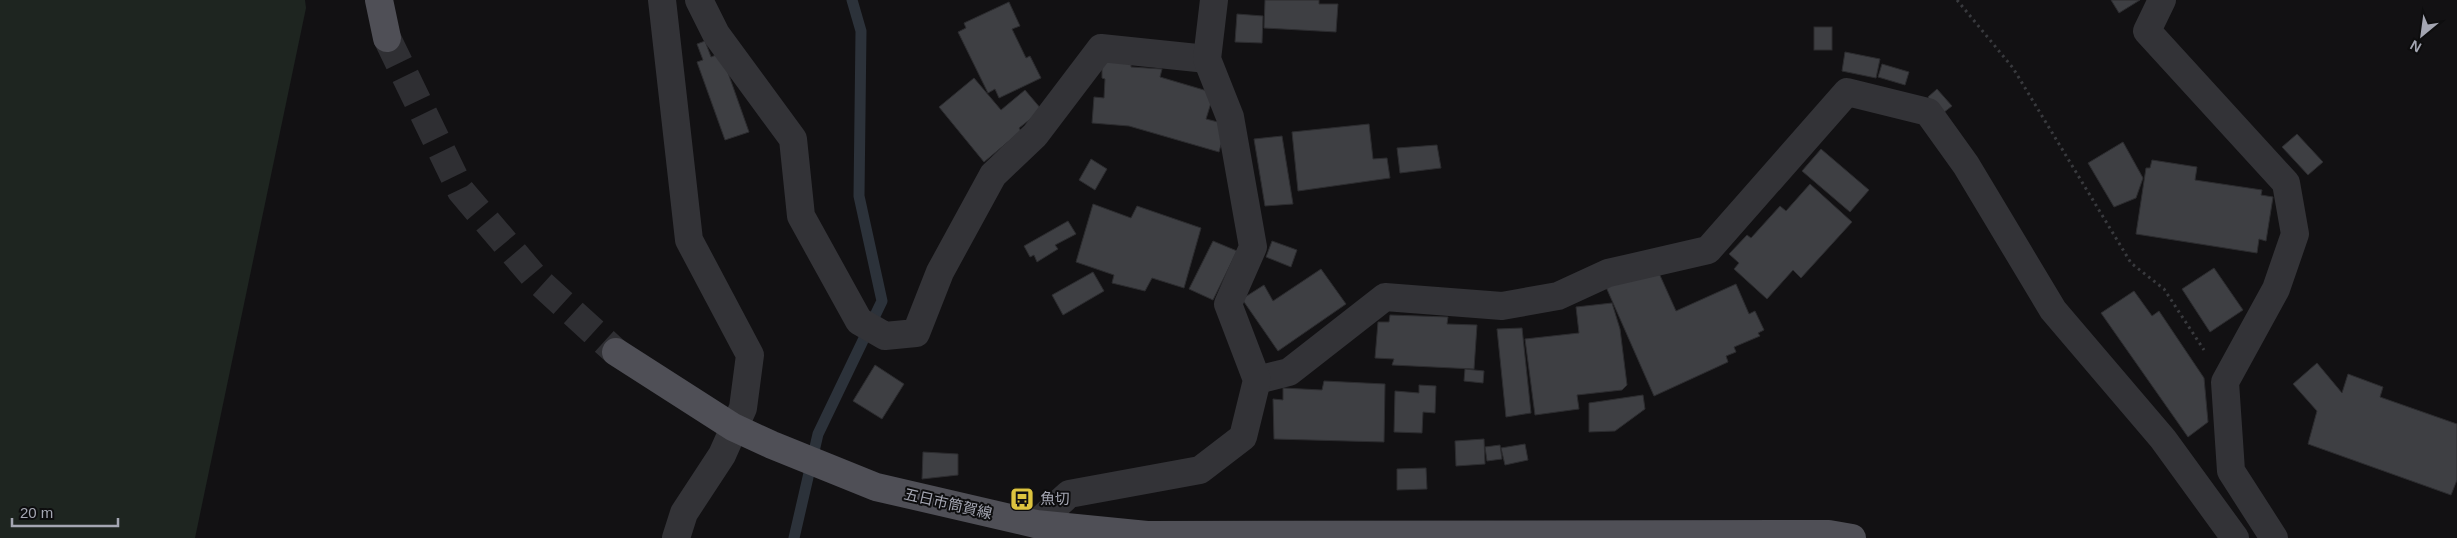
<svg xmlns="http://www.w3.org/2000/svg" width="2457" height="538" viewBox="0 0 2457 538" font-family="Helvetica,'Noto Sans JP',sans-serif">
  <rect width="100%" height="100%" fill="#121113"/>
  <!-- green -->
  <path fill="#1e2520" d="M0,0H305L306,8L195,538H0Z"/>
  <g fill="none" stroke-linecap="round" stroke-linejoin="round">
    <!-- stream -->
    <path stroke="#2c323a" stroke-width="11" d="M794,538L818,434L882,301L859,196L861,31L852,0"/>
  </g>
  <!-- building -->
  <g fill="#3e3f43" stroke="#2c2c2f">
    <path d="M1265,0H1319V4H1338L1336,32L1264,28Z"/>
    <path d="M2111,0H2140L2119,13Z"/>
    <path d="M1009,2L1020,26L1012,29L1026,58L1030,56L1041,78L999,98L995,89L988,93L958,32L966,28L964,23Z"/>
    <path d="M1237,14L1263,16L1262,43L1235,42Z"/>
    <rect x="1814" y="27" width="18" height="23"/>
    <path d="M705,41L711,57L721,53L749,132L725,140L697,62L703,60L697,44Z"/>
    <path d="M1845,52L1880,59L1876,78L1842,71Z"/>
    <path d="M1102,62L1131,63V67L1162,69L1160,77L1214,93L1206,119L1222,123L1224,134L1219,152L1129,126L1092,123L1094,97L1104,98L1105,79L1102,78Z"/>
    <path d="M1882,64L1909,72L1905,85L1878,77Z"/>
    <path d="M974,78L1001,110L1025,90L1042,110L1019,128L1021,131L984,162L939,107Z"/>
    <path d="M1937,89L1952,106L1943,113L1928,97Z"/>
    <path d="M1369,124L1373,159L1387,158L1390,178L1298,191L1292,132Z"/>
    <path d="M2297,134L2323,162L2308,175L2282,147Z"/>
    <path d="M1282,136L1293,204L1265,206L1254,139Z"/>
    <path d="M2123,142L2143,178L2136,198L2114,207L2088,163Z"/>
    <path d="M1437,145L1441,168L1400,173L1397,148Z"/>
    <path d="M1821,149L1869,190L1850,212L1802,171Z"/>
    <path d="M1091,159L1107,169L1095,190L1079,180Z"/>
    <path d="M2152,160L2197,167L2195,180L2262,190L2261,195L2273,197L2266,241L2259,239L2257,253L2136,234L2146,168H2150Z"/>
    <path d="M1810,184L1852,222L1801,278L1793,270L1767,299L1734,269L1739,263L1729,254L1747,235L1751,238L1780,206L1786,211Z"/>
    <path d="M1093,204L1131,218L1137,206L1201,228L1184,288L1152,278L1145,291L1112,283L1114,275L1076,262Z"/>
    <path d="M1068,221L1076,234L1055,245L1058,249L1037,262L1034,255L1030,257L1024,246Z"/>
    <path d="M1213,241L1237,251L1213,300L1189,289Z"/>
    <path d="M1272,241L1297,250L1291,267L1266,257Z"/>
    <path d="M2214,268L2243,310L2210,332L2182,289Z"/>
    <path d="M1321,269L1346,304L1278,351L1242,299L1264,285L1273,301Z"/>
    <path d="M1658,271L1676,311L1736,284L1749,314L1755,311L1764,330L1758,333L1760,336L1734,347L1736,352L1726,356L1728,362L1654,396L1606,287Z"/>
    <path d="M1093,272L1104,291L1063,315L1052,295Z"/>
    <path d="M2134,291L2152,316L2159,311L2204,378L2208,422L2188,437L2101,313Z"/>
    <path d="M1612,303L1620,329L1627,385L1622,390L1577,395L1579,409L1535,415L1525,339L1579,333L1576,307Z"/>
    <path d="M1390,315L1448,317L1447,324L1477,325L1474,369L1392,365L1394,359L1375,358L1378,322H1389Z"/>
    <path d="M1522,328L1531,413L1506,417L1497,329Z"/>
    <path d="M2317,363L2342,393L2348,374L2383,387L2380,397L2457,424V480L2451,495L2308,444L2317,411L2293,384Z"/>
    <path d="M875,365L904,384L882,419L853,401Z"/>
    <path d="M1465,369L1484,371L1483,383L1464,381Z"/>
    <path d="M1324,381L1385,384L1384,442L1274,439L1273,399L1283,400V388L1322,390Z"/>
    <path d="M1419,385L1436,386L1435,413L1423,412L1422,433L1394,432L1395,391L1419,393Z"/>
    <path d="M1643,395L1645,409L1615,431L1589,432V403Z"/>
    <path d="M1484,439L1485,464L1456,466L1455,441Z"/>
    <path d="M1525,444L1528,460L1505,465L1501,448Z"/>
    <path d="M1500,445L1502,459L1487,461L1485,447Z"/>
    <path d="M923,452L958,454V475L922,479Z"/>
    <path d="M1426,468L1427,489L1397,490V469Z"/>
  </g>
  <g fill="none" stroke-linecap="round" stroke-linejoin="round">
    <!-- major-tunnel -->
    <path stroke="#2f2f33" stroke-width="28" stroke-dasharray="28 14" stroke-linecap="butt" d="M387,38L461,191L536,279L616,352"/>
    <!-- path -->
    <path stroke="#393a3e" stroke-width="3" stroke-dasharray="2.5 4" stroke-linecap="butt" d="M1957,0L2013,68L2131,263L2164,289L2204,350"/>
    <!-- minor -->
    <g stroke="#333337" stroke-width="28">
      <path d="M662,0L689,240L750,355L743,408L722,455L684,513L676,538"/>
      <path d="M699,0L716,34L793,139L801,216L859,321L885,336L916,333L940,272L993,175L1035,135L1101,48L1207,59"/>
      <path d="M2162,0L2147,31L2286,183L2295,234L2276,289L2225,382L2231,471L2274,538"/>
      <path d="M1257,380L1289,372L1385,297L1502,306L1558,296L1608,273L1708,250L1847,92L1928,112L1966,165L2053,310L2163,439L2235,538"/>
      <path d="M1036,524L1069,494L1200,470L1243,437L1257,380L1228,304L1253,247L1230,117L1207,59L1214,0"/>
    </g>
    <!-- major -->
    <g stroke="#4f4f56" stroke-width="28">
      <path d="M379,0L387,38"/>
      <path d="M616,352L733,427L772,445L876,487L1036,524L1147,535L1829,534L1852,538"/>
    </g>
  </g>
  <!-- icons -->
  <defs>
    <g id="bus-square" transform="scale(1.25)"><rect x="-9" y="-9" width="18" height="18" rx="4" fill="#ddc43f" stroke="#0d0d0e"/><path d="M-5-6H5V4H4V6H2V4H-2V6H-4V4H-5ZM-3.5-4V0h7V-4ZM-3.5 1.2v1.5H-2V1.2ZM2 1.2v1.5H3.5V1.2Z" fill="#111"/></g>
  </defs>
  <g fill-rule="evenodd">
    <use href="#bus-square" x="1022" y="499"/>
  </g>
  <g text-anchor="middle" stroke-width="4" stroke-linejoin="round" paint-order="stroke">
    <!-- poi labels -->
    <g font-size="15" fill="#a4a6b2" stroke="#0d0d0e" text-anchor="start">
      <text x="1040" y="504">魚切</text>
    </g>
    <!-- street labels -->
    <g font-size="15" fill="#a4a6b2" stroke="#0d0d0e">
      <text transform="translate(948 504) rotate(13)" y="5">五日市筒賀線</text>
    </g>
  </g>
  <!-- north arrow -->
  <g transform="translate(2422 35) rotate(209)" stroke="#0d0d0e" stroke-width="4" paint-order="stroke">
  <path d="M0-4L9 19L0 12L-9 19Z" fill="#a4a6b2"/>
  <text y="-8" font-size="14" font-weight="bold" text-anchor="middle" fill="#a4a6b2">N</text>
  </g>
  <!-- scale -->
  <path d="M12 518v8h106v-8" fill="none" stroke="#a4a6b2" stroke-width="2.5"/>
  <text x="20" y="518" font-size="15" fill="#a4a6b2" stroke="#0d0d0e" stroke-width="4" paint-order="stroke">20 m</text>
</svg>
